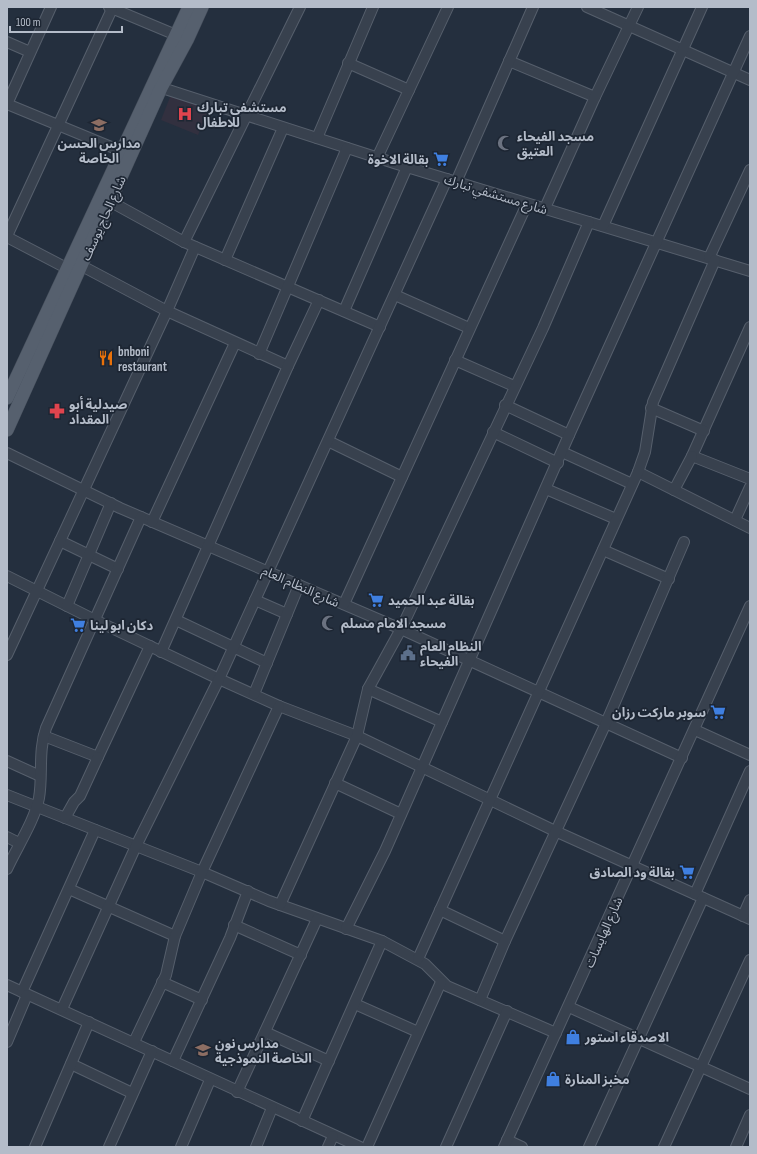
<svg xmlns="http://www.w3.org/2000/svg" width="757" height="1154" viewBox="0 0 757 1154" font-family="'Sofia Sans Condensed','Noto Sans Arabic',sans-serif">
  <rect width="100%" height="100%" fill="#242f3e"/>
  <!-- medical -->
  <path fill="#32303f" d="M172,92L209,108L198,135L161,120Z"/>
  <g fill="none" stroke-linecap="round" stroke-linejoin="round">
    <!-- minor casing -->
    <g stroke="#565f6c" stroke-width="12">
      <g id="minor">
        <path d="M109,7L176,35"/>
        <path d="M587,7L750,80"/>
        <path d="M7,42L30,52"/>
        <path d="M509,61L595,97"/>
        <path d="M348,63L409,90"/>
        <path d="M156,86L394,163L750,271"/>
        <path d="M7,104L121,151"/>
        <path d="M7,104L51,7"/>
        <path d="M317,138L373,7"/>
        <path d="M377,158L448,7"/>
        <path d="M456,182L533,7"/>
        <path d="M104,198L184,242L380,327"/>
        <path d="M545,208L595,97L638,7"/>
        <path d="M603,226L702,7"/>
        <path d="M7,236L112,9"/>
        <path d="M7,237L74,272"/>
        <path d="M184,242L300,7"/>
        <path d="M709,258L750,170"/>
        <path d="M225,260L283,128"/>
        <path d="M82,266L167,311L288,366"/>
        <path d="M395,295L469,328"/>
        <path d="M344,311L407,167"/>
        <path d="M750,327L692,456L750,479"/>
        <path d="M259,354L347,148"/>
        <path d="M455,360L514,386"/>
        <path d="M505,405L569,435"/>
        <path d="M651,408L704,431"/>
        <path d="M493,432L558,463"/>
        <path d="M328,441L402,477"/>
        <path d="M562,452L632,484"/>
        <path d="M7,453L120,508L401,629L682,758"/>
        <path d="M638,472L750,528"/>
        <path d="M546,489L616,519"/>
        <path d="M674,490L692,456"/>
        <path d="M735,520L750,487"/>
        <path d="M152,522L235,343"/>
        <path d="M60,541L118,569"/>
        <path d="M603,550L669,579"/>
        <path d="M7,576L95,620L219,679L279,706L357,736L555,831L750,919"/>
        <path d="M255,600L287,614"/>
        <path d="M344,604L527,204"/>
        <path d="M67,606L111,503"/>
        <path d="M176,620L267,663"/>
        <path d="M161,652L288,366L319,300"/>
        <path d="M7,655L167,311L195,247"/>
        <path d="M368,689L442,722"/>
        <path d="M254,694L299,585"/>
        <path d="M695,730L750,755"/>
        <path d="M44,736L98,757L150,646"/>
        <path d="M7,761L40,776"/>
        <path d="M335,783L401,814"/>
        <path d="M7,795L202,872L269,901L382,941L425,964L447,986L556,1033"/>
        <path d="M65,818L74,802L80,796L98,757"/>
        <path d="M7,837L19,843"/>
        <path d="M7,869C16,849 35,820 39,798C43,775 38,751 46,728L141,517"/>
        <path d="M69,889L175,936"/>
        <path d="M695,894L750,771"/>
        <path d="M280,905L357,736L368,689L401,629L543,328L589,222"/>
        <path d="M440,910L505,941"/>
        <path d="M743,916L750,900"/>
        <path d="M234,925L301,955"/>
        <path d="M346,929L385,851L569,435L750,36"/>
        <path d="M418,959L638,472L645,452L653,402L715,260"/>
        <path d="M162,982L202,1000"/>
        <path d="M7,985L360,1147"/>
        <path d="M22,992L95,830"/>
        <path d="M480,1000L505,941L606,723L684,542"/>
        <path d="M355,1004L418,1032"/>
        <path d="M569,1007L750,1089"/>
        <path d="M62,1009L136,846L219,679L447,179"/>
        <path d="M265,1032L329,1061"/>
        <path d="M7,1042L27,995"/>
        <path d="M134,1042L166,975L175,936L202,872L279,706"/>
        <path d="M173,1061L230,938L248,891"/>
        <path d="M71,1064L132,1093"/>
        <path d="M237,1092L317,919"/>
        <path d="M302,1121L382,941"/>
        <path d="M507,1140L522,1147"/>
        <path d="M35,1147L89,1022"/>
        <path d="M109,1147L152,1051"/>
        <path d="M181,1147L210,1080"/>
        <path d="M256,1147L272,1108"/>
        <path d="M328,1147L333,1136"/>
        <path d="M367,1147L441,982"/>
        <path d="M446,1147L507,1011"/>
        <path d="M504,1147L750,606"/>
        <path d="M589,1147L703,898"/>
        <path d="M664,1147L750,960"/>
        <path d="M736,1147L750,1115"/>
      </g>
    </g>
    <!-- major casing -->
    <g stroke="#414a57" stroke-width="14">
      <g id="major">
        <path d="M7,398L189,7"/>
        <path d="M7,430L161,88L187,40L202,7"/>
      </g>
    </g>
    <!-- minor -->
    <use href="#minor" stroke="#38414e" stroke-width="10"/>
    <!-- major -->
    <use href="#major" stroke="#56606e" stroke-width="13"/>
  </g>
  <!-- icons -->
  <defs>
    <g id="hospital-bare" transform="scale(1.2)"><path d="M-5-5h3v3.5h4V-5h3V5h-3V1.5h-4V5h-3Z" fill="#e0444e" stroke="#1d2633" stroke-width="2.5" paint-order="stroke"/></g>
    <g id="school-bare" transform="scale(1.2)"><path d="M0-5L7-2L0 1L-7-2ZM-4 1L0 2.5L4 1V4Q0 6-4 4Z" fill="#8d6e63" stroke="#1d2633" stroke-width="2.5" paint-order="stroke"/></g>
    <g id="mosque-bare" transform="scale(1.2)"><path d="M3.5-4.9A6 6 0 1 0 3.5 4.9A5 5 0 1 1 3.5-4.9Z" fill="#6b7280" stroke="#1d2633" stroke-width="2.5" paint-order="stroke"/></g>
    <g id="supermarket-bare" transform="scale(1.2)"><path d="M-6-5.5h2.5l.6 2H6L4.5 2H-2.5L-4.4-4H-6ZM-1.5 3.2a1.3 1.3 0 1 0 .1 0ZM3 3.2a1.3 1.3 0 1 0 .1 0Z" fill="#3f7fe0" stroke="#1d2633" stroke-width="2.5" paint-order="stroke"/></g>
    <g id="restaurant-bare" transform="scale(1.2)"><path d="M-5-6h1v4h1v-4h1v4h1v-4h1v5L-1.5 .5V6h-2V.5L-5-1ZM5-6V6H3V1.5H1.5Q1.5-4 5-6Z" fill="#e8710a" stroke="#1d2633" stroke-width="2.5" paint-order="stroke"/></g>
    <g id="pharmacy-bare" transform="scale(1.2)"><path d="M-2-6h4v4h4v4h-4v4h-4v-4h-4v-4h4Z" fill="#e0444e" stroke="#1d2633" stroke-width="2.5" paint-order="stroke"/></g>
    <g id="civic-bare" transform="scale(1.2)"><path d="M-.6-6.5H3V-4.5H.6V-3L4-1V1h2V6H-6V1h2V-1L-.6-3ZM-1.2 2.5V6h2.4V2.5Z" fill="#5c6f8a" stroke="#1d2633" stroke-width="2.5" paint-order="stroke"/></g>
    <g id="shop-bare" transform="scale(1.2)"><path d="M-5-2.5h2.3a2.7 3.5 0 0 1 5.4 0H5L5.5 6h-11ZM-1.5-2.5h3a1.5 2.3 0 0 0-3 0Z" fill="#3f7fe0" stroke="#1d2633" stroke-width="2.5" paint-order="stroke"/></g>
  </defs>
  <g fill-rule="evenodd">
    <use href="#hospital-bare" x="185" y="114"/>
    <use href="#school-bare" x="99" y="125"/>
    <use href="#mosque-bare" x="505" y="143"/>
    <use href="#supermarket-bare" x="441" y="159"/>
    <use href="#restaurant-bare" x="106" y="358"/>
    <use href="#pharmacy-bare" x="57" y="411"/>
    <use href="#supermarket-bare" x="376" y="600"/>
    <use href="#mosque-bare" x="329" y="623"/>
    <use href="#supermarket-bare" x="78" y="625"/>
    <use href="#civic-bare" x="408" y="653"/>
    <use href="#supermarket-bare" x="718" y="712"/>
    <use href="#supermarket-bare" x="687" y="872"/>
    <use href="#shop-bare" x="573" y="1037"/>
    <use href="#school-bare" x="203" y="1050"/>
    <use href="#shop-bare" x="553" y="1079"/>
  </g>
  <g text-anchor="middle" stroke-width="3.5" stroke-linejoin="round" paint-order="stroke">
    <!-- poi labels -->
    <g font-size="13" font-weight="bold" fill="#b4bcc9" stroke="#1d2633" text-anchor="start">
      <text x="197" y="112">مستشفى تبارك<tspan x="197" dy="15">للاطفال</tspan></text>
      <text x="517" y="141">مسجد الفيحاء<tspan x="517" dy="15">العتيق</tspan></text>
      <text x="99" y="148" text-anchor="middle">مدارس الحسن<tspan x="99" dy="15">الخاصة</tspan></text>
      <text x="429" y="164" text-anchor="end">بقالة الاخوة</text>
      <text x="118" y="356">bnboni<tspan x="118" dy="15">restaurant</tspan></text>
      <text x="69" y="409">صيدلية أبو<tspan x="69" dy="15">المقداد</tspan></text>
      <text x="388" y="605">بقالة عبد الحميد</text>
      <text x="341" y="628">مسجد الامام مسلم</text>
      <text x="90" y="630">دكان ابو لينا</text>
      <text x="420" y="651">النظام العام<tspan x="420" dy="15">الفيحاء</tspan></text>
      <text x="706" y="717" text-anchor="end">سوبر ماركت رزان</text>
      <text x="675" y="877" text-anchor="end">بقالة ود الصادق</text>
      <text x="585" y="1042">الاصدقاء استور</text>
      <text x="215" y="1048">مدارس نون<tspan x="215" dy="15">الخاصة النموذجية</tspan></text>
      <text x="565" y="1084">مخبز المنارة</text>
    </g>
    <!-- street labels -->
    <g font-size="13" fill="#b4bcc9" stroke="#1d2633">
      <text transform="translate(496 194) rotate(17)" y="5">شارع مستشفي تبارك</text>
      <text transform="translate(103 218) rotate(-66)" y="5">شارع الحاج يوسف</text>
      <text transform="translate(301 586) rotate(24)" y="5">شارع النظام العام</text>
      <text transform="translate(603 932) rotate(-66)" y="5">شارع الهايسات</text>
    </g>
  </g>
  <!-- border -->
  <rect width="757" height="1154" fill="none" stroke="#b4bcc9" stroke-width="16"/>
  <!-- scale -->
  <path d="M10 26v6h112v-6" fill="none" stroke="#b4bcc9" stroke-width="2"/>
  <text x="16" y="26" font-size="12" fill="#b4bcc9" stroke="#1d2633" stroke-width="3" paint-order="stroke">100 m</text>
</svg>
